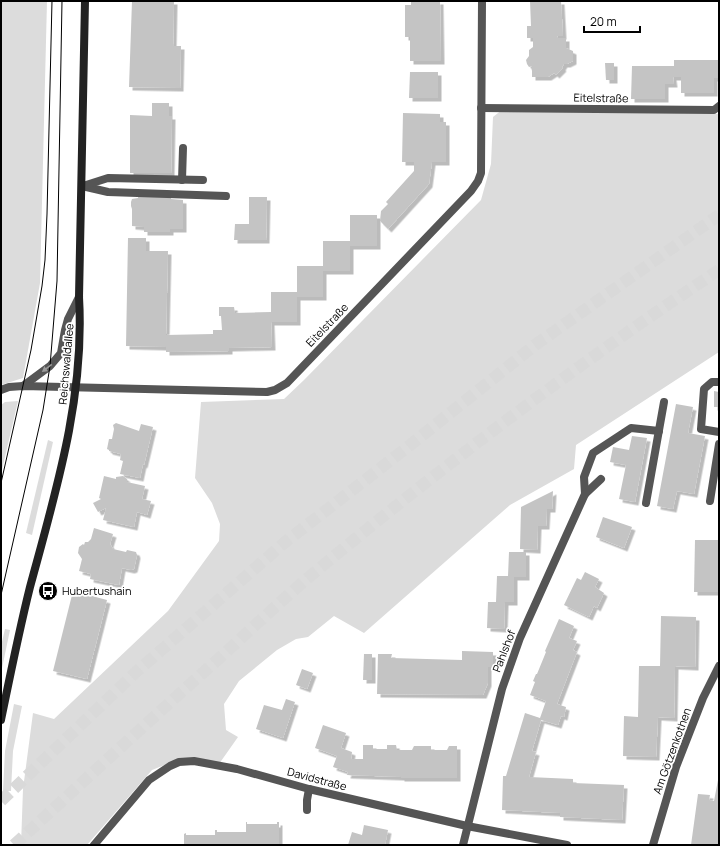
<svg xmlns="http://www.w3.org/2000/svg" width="720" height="846" viewBox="0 0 720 846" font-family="Manrope,sans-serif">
  <defs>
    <filter id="shadow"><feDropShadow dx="3.5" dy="3.5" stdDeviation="0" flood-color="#0004"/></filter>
  </defs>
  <rect width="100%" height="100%" fill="#fff"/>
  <!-- green -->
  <g fill="#dcdcdc">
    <path d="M1,1H47L40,283L23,378L1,385Z"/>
    <path d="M503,109L719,114V352L576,445L574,469L510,505L364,633L334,616L308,637L296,639L277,650L239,681L224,704L226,730L238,737L219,764H167L152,770L87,845H21L23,789L33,713L54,719L168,611L219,541L220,524L212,503L195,478L201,402L284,399L304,380L481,200L491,164L493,117Z"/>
    <path d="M18,401L1,474V405L5,402Z"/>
    <path d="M48,440L53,442L32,535L26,533Z"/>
    <path d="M5,629L10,630L1,673V646Z"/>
    <path d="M14,704L22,706L13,751L11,791H3L5,751Z"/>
  </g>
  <!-- building -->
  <g fill="#c4c4c4" filter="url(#shadow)">
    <path d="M132,1H174L173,46H181L180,88L129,87Z"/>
    <path d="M411,1H440L441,61H410V37H405V5H411Z"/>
    <path d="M530,1H561L563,36H557L558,38H566V48L573,51V61L567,64H564L562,67L563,68L556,75L554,73L548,77H532V66L529,67L527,64L526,60L529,56V50L533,47V38H527V26H531Z"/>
    <path d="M674,60H719V78H714V93H681V77H673L674,84H665V99H631L632,66H674Z"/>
    <path d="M605,63H614V80H606Z"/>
    <path d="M410,72H438V98H409Z"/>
    <path d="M152,103H169V116H172L171,173H130V115L152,116Z"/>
    <path d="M403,113L440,114V122H446V162H432L429,184L388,229L380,221L381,211L388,204L386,202L414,171V162H402Z"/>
    <path d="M138,196L171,197V199L183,200V229H170V232H144V227L132,226V209L131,206V202L132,199L138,198Z"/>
    <path d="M249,197H267L266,240H234L235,224H249Z"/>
    <path d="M350,215H377V246H350V271H323V297H297V322H271L272,347L229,348V351L166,352V347L126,346L128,238H146V251H168L166,335L213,334V330H222L221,316H219V307H234L235,313L271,312V292H297V266H323V241H350Z"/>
    <path d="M714,391L719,392V407H714Z"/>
    <path d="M676,404L693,407L688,433L705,436L694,494L677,491L673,509L657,506Z"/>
    <path d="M116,423L139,431L141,424L153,427L144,465L143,464L140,478L120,474L123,461L120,460L121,454L109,451V450L107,449L109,439H112L114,429L113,425Z"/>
    <path d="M632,436L647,438L635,502L619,499L626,465L610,462L613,447L629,450Z"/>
    <path d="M104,476L116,479V477L123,476L127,479V482L145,486L142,499L151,501L147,515L137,512L134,527L103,520L106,508L98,512L93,503L101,499L99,498Z"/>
    <path d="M553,491L552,509H547L546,526H538L537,550L520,549L521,507Z"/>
    <path d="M603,517L632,527L624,548L596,537Z"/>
    <path d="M94,528L113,534L110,544L113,549L126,552L127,550L136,552L137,555L134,569L131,570L122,568L119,585L90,579L91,574L79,571L82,559L78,553L79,547L83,544L84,545L85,542H88L91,539Z"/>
    <path d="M695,540H719V592H694Z"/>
    <path d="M509,552H526V577H514V602H505L504,629L487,628L488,602H496L497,576H508Z"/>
    <path d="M585,572L599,579L595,587L604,593L597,608L594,606L589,617L564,605L577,578L581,580Z"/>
    <path d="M73,591L107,600L87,679L53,671Z"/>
    <path d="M661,616L696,617L695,667L675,666L674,718L658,717L656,757L623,756L624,716L638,717L639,666H660Z"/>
    <path d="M559,619L574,626L569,638L577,641L573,650L577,652L557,704L566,707L564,717L561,716L558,725L541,720L532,751L536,752L529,777L573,779V783L624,785L622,820L560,817V813L502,810L503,776H506L525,713L540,718L546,701L530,695L535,682L533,681L536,674H537L546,652L545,651Z"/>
    <path d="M462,651L493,652V667H488V683L483,695L377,694L378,654H392L391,658L462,660Z"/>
    <path d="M364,654H372V680H363Z"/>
    <path d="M302,669L313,673L307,689L296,685Z"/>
    <path d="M286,699L295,702L283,738L256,729L264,705L282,710Z"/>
    <path d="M323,725L346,733L341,748L352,752L351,759H363V745H373V749H387V745H396L397,750H412L414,746H431V750H447L449,746H457V778H401V777L347,775L348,772L333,767L337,756L315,748Z"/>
    <path d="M718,780L719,845H691L698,794L710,795L709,800L714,801Z"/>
    <path d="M246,822H247V824H277V822H279V845H184V834L186,833V835H215V830H217V832H246Z"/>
    <path d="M364,825L388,830L385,845H348L352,832L362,835Z"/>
  </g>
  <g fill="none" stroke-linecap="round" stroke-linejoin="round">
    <!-- highway-tunnel -->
    <g stroke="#d9d9d9" stroke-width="12" stroke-dasharray="12 6" stroke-linecap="butt">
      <path d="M1,801L135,673L284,543L409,446L535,345L719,215"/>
      <path d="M14,845C84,781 153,717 224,654C252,628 280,602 309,577C440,468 577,364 719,270"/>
    </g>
    <!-- lane -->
    <g stroke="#555" stroke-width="8">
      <path d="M481,108L714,110L719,106"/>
      <path d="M182,180L183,148"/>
      <path d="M82,186L108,192L226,196"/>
      <path d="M83,186L108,178L203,180"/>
      <path d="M719,382H712L704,389L701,429L719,432"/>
      <path d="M585,494L584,477L593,453L631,428L659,431"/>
      <path d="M710,501L719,444"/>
      <path d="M646,503L664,402"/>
      <path d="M307,810V800L309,789"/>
    </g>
    <!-- street -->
    <g stroke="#555" stroke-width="8">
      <path d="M23,386L50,366L61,353L65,330L68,319L79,297"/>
      <path d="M1,390L9,387L23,386L267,392L275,390L287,383L471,191L478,181L481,173L482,1"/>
      <path d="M94,845L149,780L170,766L179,762L194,761L237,769L309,789L467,826L567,845"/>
      <path d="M463,845L502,689L520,638L585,494L601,479"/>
      <path d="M653,845L676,767L703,698L719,666"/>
    </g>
    <!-- secondary -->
    <path stroke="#222" stroke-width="8" d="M1,720C10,676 19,631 30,587C56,491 85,397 79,297L85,1"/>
    <!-- tram -->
    <g stroke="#000" stroke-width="1">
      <path d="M1,483L31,350L42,286L45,260L47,214L52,1"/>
      <path d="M1,595L43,410L50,366L57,281L62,1"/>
    </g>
  </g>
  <!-- one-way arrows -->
  <defs><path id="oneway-solid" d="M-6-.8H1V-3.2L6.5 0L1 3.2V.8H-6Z"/></defs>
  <use fill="#999" href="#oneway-solid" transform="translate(47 368) rotate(143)"/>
  <!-- icons -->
  <defs>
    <g id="bus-disc" transform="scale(1)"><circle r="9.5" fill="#000" stroke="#fff"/><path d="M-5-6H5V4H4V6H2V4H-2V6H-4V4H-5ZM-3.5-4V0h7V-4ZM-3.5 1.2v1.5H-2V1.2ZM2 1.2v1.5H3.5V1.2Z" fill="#fff"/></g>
  </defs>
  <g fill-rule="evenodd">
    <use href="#bus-disc" x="48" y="591"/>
  </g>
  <g text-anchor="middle" stroke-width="3.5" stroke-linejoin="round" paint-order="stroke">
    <!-- street labels -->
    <g font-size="11" fill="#000" stroke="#fff">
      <text transform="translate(601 98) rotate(1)" y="4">Eitelstraße</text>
      <text transform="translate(327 325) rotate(-46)" y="4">Eitelstraße</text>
      <text transform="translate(66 364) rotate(-85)" y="4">Reichswaldallee</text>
      <text transform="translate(504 651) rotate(-69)" y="4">Pahlshof</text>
      <text transform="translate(672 751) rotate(-70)" y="4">Am Götzenkothen</text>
      <text transform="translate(317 779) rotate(15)" y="4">Davidstraße</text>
    </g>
    <!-- poi labels -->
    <g font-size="11" fill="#000" stroke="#fff" text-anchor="start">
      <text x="62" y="595">Hubertushain</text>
    </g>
  </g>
  <!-- border -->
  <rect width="720" height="846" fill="none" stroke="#000000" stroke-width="4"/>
  <!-- scale -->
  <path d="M584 26v6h56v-6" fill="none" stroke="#000000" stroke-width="2"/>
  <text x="590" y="26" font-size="12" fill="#000000" stroke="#ffffff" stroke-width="3" paint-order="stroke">20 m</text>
</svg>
